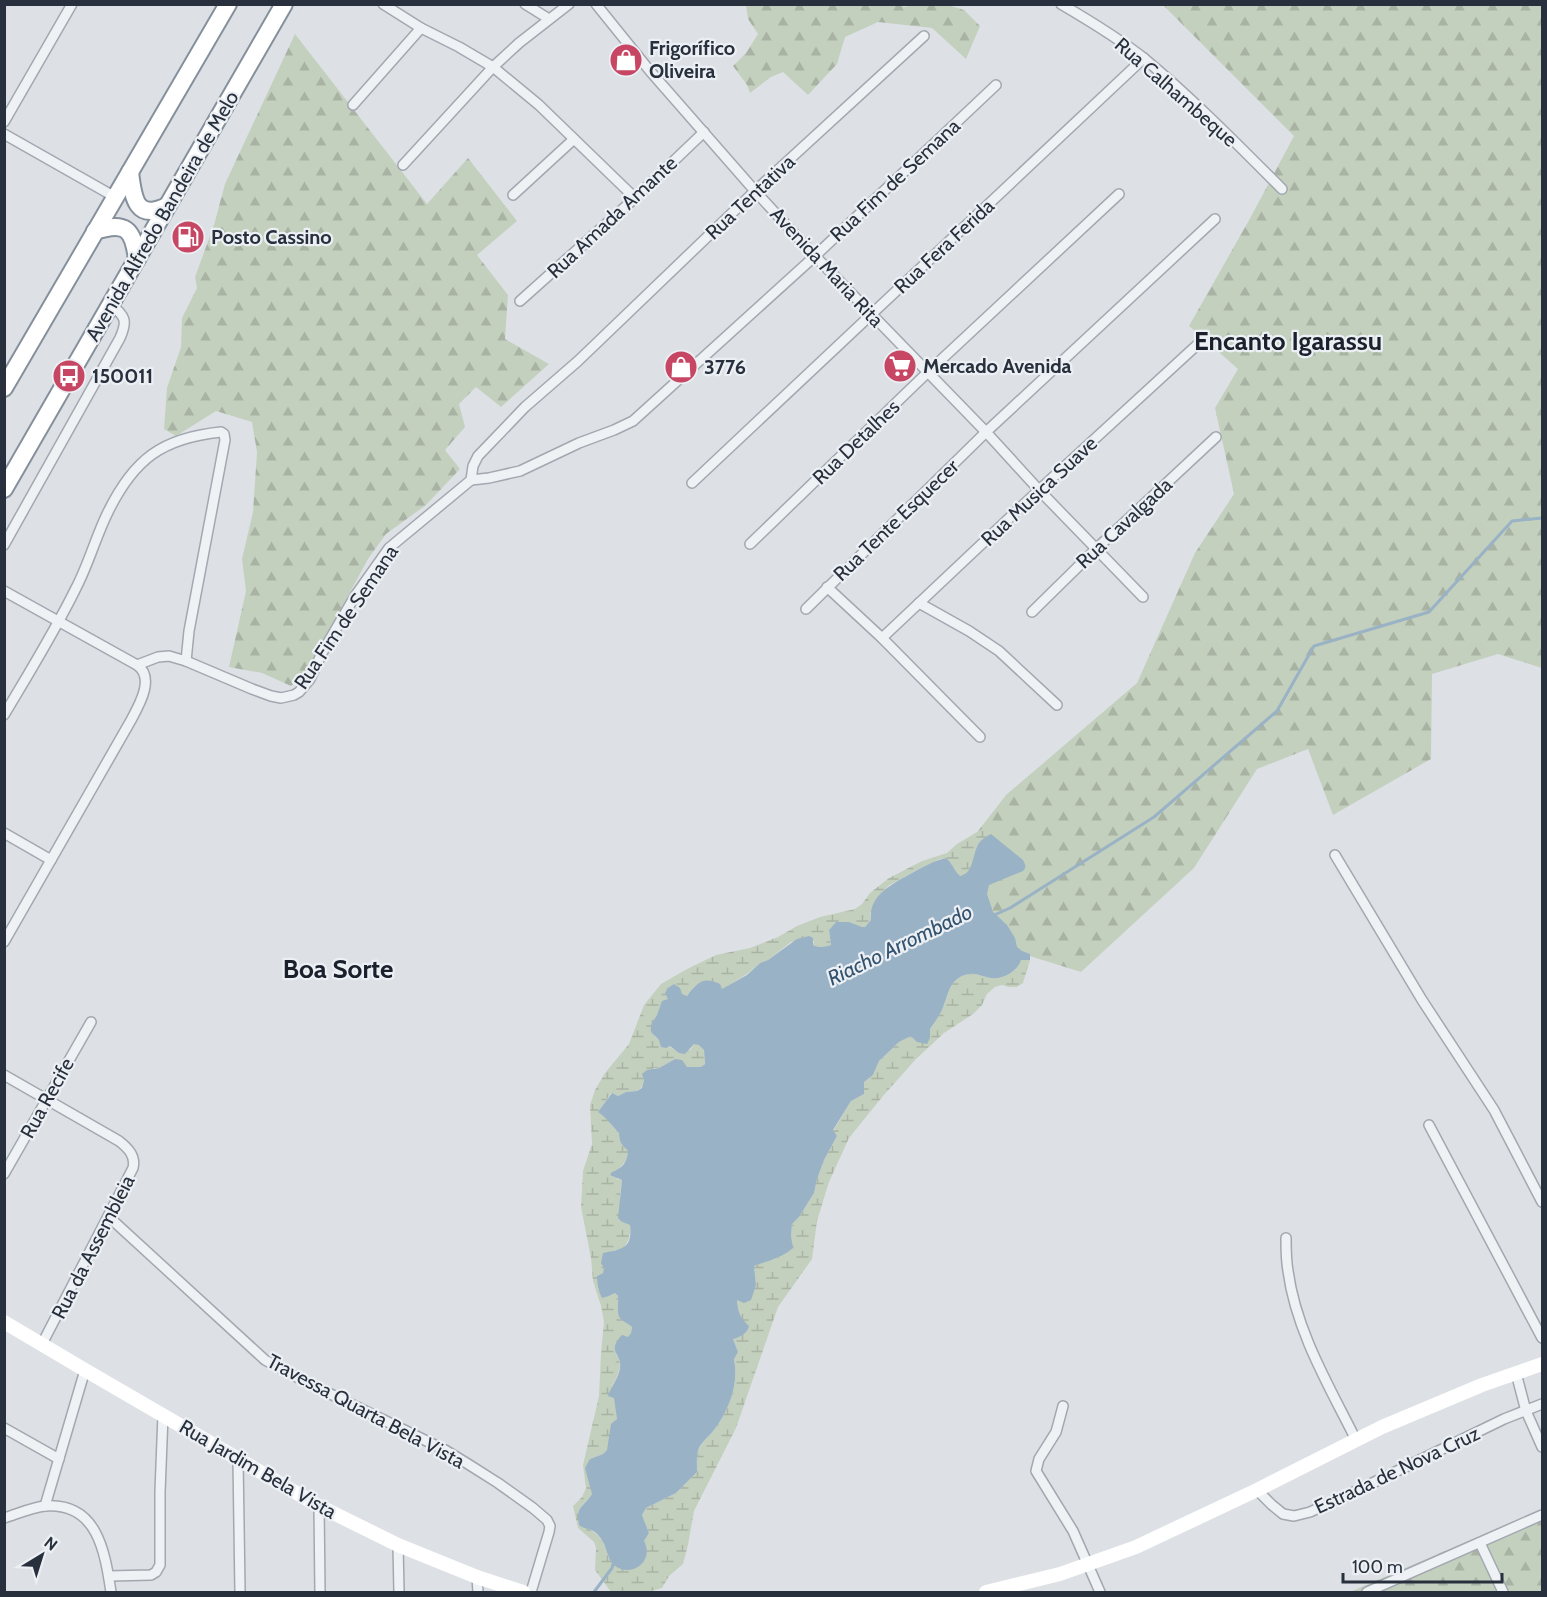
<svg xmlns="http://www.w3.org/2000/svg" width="1547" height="1597" viewBox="0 0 1547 1597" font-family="Cabin,sans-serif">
  <defs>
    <pattern id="forest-firs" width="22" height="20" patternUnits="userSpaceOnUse" patternTransform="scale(1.5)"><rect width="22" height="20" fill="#c4d0be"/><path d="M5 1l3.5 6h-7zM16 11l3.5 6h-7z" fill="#a8b3a4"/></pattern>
    <pattern id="wetland-marsh" width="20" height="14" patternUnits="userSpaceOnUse" patternTransform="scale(1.5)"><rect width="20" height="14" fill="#c4d0be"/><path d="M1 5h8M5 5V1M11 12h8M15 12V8" fill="none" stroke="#a8b3a4"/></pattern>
  </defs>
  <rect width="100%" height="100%" fill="#dde1e6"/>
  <!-- forest -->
  <g fill="url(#forest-firs)">
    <path d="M899,4L904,7L912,5H948L964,10L980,26L966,59L932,28L878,22L845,37L837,64L808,95L783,72L771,77L750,93L747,85L733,66L746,53L758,34L748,19L746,5Z"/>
    <path d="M1163,5H1542V668L1498,654L1432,674L1431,759L1333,815L1308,749L1257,769L1194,868L1081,972L1020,953L947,871L1006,795L1137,683L1195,553L1234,494L1215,408L1238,369L1189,326L1248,222L1294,136Z"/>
    <path d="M295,34L427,204L468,158L517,221L477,255L508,295L505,339L549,364L501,407L476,387L459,404L465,427L445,450L460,469L426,505L386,534L368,559L305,675L291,686L262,673L229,667L246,591L242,559L253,512L257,452L252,422L216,411L176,436L164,429L167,388L181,347L182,318L197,288L195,277L214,225L225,184Z"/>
    <path d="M1542,1509V1592H1350Z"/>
  </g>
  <!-- wetland -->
  <path fill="url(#wetland-marsh)" d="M987,826L991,834C986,837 982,839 979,843C972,854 974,873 960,876C955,871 952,862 946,858L940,859L919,869L888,886L870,913L871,920L865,927L862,928L849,922H836L829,930L831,945C826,947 818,948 813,945L814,941L791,942L768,960L760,963L747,974L721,990L716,982C700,980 696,983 687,996C670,991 661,1009 653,1021L655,1037L675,1050H690L694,1044H699L704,1050L705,1063L702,1067H687L675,1059L659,1068H654L644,1080L642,1087L637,1091L626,1092L618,1096L611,1093L599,1112C607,1118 612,1126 619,1133V1138L628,1151V1158L618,1170L617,1179L622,1180L620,1196L622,1222L630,1225C631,1235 629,1241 623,1249L614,1250L604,1269L603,1273L597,1276L598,1290L609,1296L615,1293L618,1296V1306L621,1320L627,1322L632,1326L631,1333L616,1354C624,1366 618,1375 612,1386L616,1404L617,1419L607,1450L603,1454L590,1459L591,1487L592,1494C583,1507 575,1506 579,1525C597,1531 605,1539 609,1559L644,1541L649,1533L642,1515L646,1508L676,1493L697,1472C697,1465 696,1455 699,1449C702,1442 709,1436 714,1430C729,1410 739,1385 734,1359L738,1352L733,1339L741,1319L738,1308L737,1300L756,1285L754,1266L776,1258L792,1248L791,1236L792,1224L799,1217L814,1193L817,1179L824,1160L837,1136L833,1131L851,1101L864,1094V1082L873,1075L879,1061L899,1042L911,1036L930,1038V1029C934,1023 939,1017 942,1010C947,999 948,984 960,977C974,970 978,976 991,978C1003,980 1018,971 1021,960H1030L1023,983L1017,987H1009L1002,985L995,987L987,994L982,1005L973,1014L944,1033L916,1059L883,1096L849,1138L829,1182L817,1221L812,1259L778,1307L736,1428L694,1511L688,1545L683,1564L669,1576L662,1588L648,1592L636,1591V1592H611L595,1570L596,1548L594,1542L578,1528L573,1506L582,1497L586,1488L583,1465L599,1396L601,1353L604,1322L601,1306L593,1281L591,1258L581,1207L583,1171L592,1144L590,1105L595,1090L605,1073L629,1044L644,1005L661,984L687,969L716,955L750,948L778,937L797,926L820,917L855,909L862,904L870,893L889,878L922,861L947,853L957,844Z"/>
  <!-- water -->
  <path fill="#99b2c5" d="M991,834L1023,860C1025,864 1027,867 1023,871L989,885L987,894L993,912L1007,925L1015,938L1017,947L1022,951L1030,954V960H1021C1018,971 1003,980 991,978C978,976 974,970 960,977C948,984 947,999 942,1010C939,1017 934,1023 930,1029V1038L927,1044L917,1042L911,1036L899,1042L879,1061L873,1075L864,1082V1094L851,1101L833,1130L837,1136L824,1160L817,1179L814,1193L799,1217L792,1224L791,1236L793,1248C782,1258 767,1261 754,1266L756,1285L751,1300L744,1303L737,1300C738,1312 740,1318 749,1326C747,1334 740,1337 733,1339L738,1352L734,1359C739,1385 729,1410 714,1430C709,1436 702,1442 699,1448C696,1455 697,1465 697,1472L676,1493L646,1508L642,1515L649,1533L644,1541C647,1547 648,1553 645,1559C638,1573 618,1574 610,1560C606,1552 606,1543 598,1535C593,1528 585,1530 579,1525C575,1506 583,1508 592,1494L585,1468L590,1459L603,1454L607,1450L611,1424L617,1419L614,1398L608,1396C611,1387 619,1377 620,1368C622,1353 606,1352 622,1335L628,1337L631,1333L632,1327C629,1324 626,1323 623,1321C615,1316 619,1304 618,1296L615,1293L609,1296L602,1298C598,1290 597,1284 597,1276L603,1273L604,1268L601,1263L603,1253C621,1249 633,1249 630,1225L622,1222L618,1218L622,1180L610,1175L612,1172C622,1169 628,1161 628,1151C622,1145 619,1142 619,1133C612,1126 607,1118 598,1112L612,1093L618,1096L626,1092L637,1091L642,1088L644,1080L642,1074L647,1070L659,1068L675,1059L682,1060L687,1067H701L705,1064L704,1050L699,1045L694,1044L685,1054L679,1053L670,1046L666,1048L661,1047L659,1040L651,1032C650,1024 653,1021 657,1015C659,1010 660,1006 662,1001L668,999L665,993L668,988L674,984L680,988L682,994L687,996C697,983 703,976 720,984L722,989L747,975L760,963L768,960L797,939L809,936L813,938V945C818,948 825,947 831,945L829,930L836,922H849L862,927H865L871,920C868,895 894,883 912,873C923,867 933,861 946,858C952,862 954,871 960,876C974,874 972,854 979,843C982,839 986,837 991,834Z"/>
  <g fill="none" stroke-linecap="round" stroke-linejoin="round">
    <!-- stream -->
    <g stroke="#99b2c5" stroke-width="3">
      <path d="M992,916L1010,908L1154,817L1277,711L1314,646L1429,612L1512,521L1542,518"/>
      <path d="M594,1592L612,1568L614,1561"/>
    </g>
    <!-- minor casing -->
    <g stroke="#a3a8b0" stroke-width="12">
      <g id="minor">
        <path d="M383,4L421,28L459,47L493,67L539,105L635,198"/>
        <path d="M525,4L549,19"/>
        <path d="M596,4L650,71L755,191L815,256L986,432L1039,490L1143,597"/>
        <path d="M1061,4C1090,21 1120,39 1146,60C1194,100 1238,145 1282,189"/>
        <path d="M353,105L421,28"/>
        <path d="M4,122L72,4"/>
        <path d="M4,134L115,197"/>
        <path d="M403,165L493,67L519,43L569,4"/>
        <path d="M513,195L574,139"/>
        <path d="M520,301L635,198L704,132"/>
        <path d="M471,480L489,478L520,471L579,443L614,430L633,421L815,256L996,85"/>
        <path d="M471,480L473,466L478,456L525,407L578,361L755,191L924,36"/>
        <path d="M692,483L1144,58"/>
        <path d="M750,544L928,372L1119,194"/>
        <path d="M4,545L120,338C128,320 125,317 111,304"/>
        <path d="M827,587L882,638L980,737"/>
        <path d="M4,591L137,665C156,678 138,707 130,722L4,942"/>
        <path d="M919,603L969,631L999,651L1057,705"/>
        <path d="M806,609L986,432L1215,219"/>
        <path d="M1032,612L1096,549L1216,437"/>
        <path d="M882,638L1039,490L1197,345"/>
        <path d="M137,665L158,657L169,656L186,661L252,689L271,696L281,698L294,695L299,692L310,679L322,653L355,596L389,548L471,480"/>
        <path d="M4,715C29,673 55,631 76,588C89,563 96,536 108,512C134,459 162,438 221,432L224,434L225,440L189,631L186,661"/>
        <path d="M4,833L51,860"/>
        <path d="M1335,855L1422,1000L1494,1110L1542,1202"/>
        <path d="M4,1075L119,1141C128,1148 136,1156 133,1168L42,1344"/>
        <path d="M1429,1125L1542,1338"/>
        <path d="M4,1174L91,1022"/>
        <path d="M109,1217L265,1360L306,1382L445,1450L468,1464L498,1483L533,1508L547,1520L550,1526L549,1532L531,1592"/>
        <path d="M1286,1238C1286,1249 1286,1260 1288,1271C1296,1331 1329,1386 1356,1440"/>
        <path d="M1516,1373L1526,1411L1542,1447"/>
        <path d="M1063,1406L1056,1432L1039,1459L1036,1471L1073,1531L1100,1592"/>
        <path d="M4,1428L59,1459"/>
        <path d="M238,1459L240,1592"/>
        <path d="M1257,1490L1272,1505L1283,1514L1294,1516L1310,1512L1354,1492L1504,1419L1542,1404"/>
        <path d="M45,1506L85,1370"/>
        <path d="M319,1506L320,1592"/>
        <path d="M4,1518C17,1514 33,1507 45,1506C98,1502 105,1553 111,1592"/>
        <path d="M1480,1543L1503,1592"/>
        <path d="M398,1545L399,1592"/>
        <path d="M109,1576L151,1575L156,1572L160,1565V1492L163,1415"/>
        <path d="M477,1577L478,1592"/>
        <path d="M1367,1592L1542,1515"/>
      </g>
    </g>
    <!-- trunk casing -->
    <g stroke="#85909c" stroke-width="20">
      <g id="trunk">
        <path d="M130,172C133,196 135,222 167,206"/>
        <path d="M95,231C126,221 133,229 137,259"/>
        <path d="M4,388L228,4"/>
        <path d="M4,489L284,4"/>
      </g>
    </g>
    <!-- minor -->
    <use href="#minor" stroke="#eff2f5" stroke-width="9"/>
    <!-- secondary -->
    <g stroke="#fff" stroke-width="14">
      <path d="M4,1322L85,1370L319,1506L398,1545L477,1577L523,1592"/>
      <path d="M986,1592L1060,1574L1136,1547L1257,1490L1382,1427L1482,1385L1542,1364"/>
    </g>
    <!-- trunk -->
    <use href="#trunk" stroke="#fff" stroke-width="16"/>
  </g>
  <!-- icons -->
  <defs>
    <g id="shop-disc" transform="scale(1.725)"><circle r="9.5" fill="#c74663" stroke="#ecf0f4"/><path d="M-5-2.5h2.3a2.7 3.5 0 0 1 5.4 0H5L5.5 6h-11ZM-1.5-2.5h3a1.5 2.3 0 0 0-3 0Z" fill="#fff"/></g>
    <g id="fuel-disc" transform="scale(1.725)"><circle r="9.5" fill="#c74663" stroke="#ecf0f4"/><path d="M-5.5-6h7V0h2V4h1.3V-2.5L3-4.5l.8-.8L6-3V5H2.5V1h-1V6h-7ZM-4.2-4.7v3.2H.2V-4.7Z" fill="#fff"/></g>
    <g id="supermarket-disc" transform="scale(1.725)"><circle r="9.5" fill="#c74663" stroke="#ecf0f4"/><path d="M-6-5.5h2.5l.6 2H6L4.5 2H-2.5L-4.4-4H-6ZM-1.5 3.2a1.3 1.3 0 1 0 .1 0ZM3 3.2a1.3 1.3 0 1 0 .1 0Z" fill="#fff"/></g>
    <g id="bus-disc" transform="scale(1.725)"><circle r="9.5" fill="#c74663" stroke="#ecf0f4"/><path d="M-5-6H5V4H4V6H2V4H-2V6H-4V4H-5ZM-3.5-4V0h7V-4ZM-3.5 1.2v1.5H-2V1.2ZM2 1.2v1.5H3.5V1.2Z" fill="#fff"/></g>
  </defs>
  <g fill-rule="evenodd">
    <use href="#shop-disc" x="626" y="60"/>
    <use href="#fuel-disc" x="188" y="237"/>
    <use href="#supermarket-disc" x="900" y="366"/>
    <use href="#shop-disc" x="681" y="367"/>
    <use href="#bus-disc" x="69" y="376"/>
  </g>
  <g text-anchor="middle" stroke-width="4.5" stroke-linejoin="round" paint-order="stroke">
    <!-- poi labels -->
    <g font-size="20" font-weight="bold" fill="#27303c" stroke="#ecf0f4" text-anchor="start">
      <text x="649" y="55">Frigorífico<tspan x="649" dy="23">Oliveira</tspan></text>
      <text x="211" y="244">Posto Cassino</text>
      <text x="923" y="373">Mercado Avenida</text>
      <text x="704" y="374">3776</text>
      <text x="92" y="383">150011</text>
    </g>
    <!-- street labels -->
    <g font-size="20" fill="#27303c" stroke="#ecf0f4">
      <text transform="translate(1176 92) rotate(41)" y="7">Rua Calhambeque</text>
      <text transform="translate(895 180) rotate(-43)" y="7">Rua Fim de Semana</text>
      <text transform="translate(750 197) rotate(-43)" y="7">Rua Tentativa</text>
      <text transform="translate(162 216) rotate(-60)" y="7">Avenida Alfredo Bandeira de Melo</text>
      <text transform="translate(612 217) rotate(-43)" y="7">Rua Amada Amante</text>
      <text transform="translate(944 246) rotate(-43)" y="7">Rua Fera Ferida</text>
      <text transform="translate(827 267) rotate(47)" y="7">Avenida Maria Rita</text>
      <text transform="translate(856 442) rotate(-44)" y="7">Rua Detalhes</text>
      <text transform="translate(1039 491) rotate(-43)" y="7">Rua Musica Suave</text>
      <text transform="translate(896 520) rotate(-44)" y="7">Rua Tente Esquecer</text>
      <text transform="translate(1124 523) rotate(-43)" y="7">Rua Cavalgada</text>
      <text transform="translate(346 617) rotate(-56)" y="7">Rua Fim de Semana</text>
      <text transform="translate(47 1098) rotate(-61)" y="7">Rua Recife</text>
      <text transform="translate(93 1247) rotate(-63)" y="7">Rua da Assembleia</text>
      <text transform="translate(366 1411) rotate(28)" y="7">Travessa Quarta Bela Vista</text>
      <text transform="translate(258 1469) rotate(30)" y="7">Rua Jardim Bela Vista</text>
      <text transform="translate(1397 1470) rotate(-25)" y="7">Estrada de Nova Cruz</text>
    </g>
    <!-- water labels -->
    <g font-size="21" font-style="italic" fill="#33526e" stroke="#ecf0f4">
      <text transform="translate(900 945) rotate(-26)" y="7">Riacho Arrombado</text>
    </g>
    <!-- district labels -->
    <g font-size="26" font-weight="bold" fill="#1a212c" stroke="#ecf0f4">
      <text x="1288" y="350">Encanto Igarassu</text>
      <text x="338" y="978">Boa Sorte</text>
    </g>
  </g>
  <!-- border -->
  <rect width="1547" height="1597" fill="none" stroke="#27303c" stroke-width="12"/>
  <!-- north arrow -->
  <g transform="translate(42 1555) rotate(38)" stroke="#ecf0f4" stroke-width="4.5" paint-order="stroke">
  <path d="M0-4.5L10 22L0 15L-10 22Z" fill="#27303c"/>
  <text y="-9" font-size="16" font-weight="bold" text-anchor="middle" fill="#27303c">N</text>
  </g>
  <!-- scale -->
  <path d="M1343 1573v9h159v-9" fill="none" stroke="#27303c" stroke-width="3"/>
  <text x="1352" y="1573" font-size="18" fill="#27303c" stroke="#ecf0f4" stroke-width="4.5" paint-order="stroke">100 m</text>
</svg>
